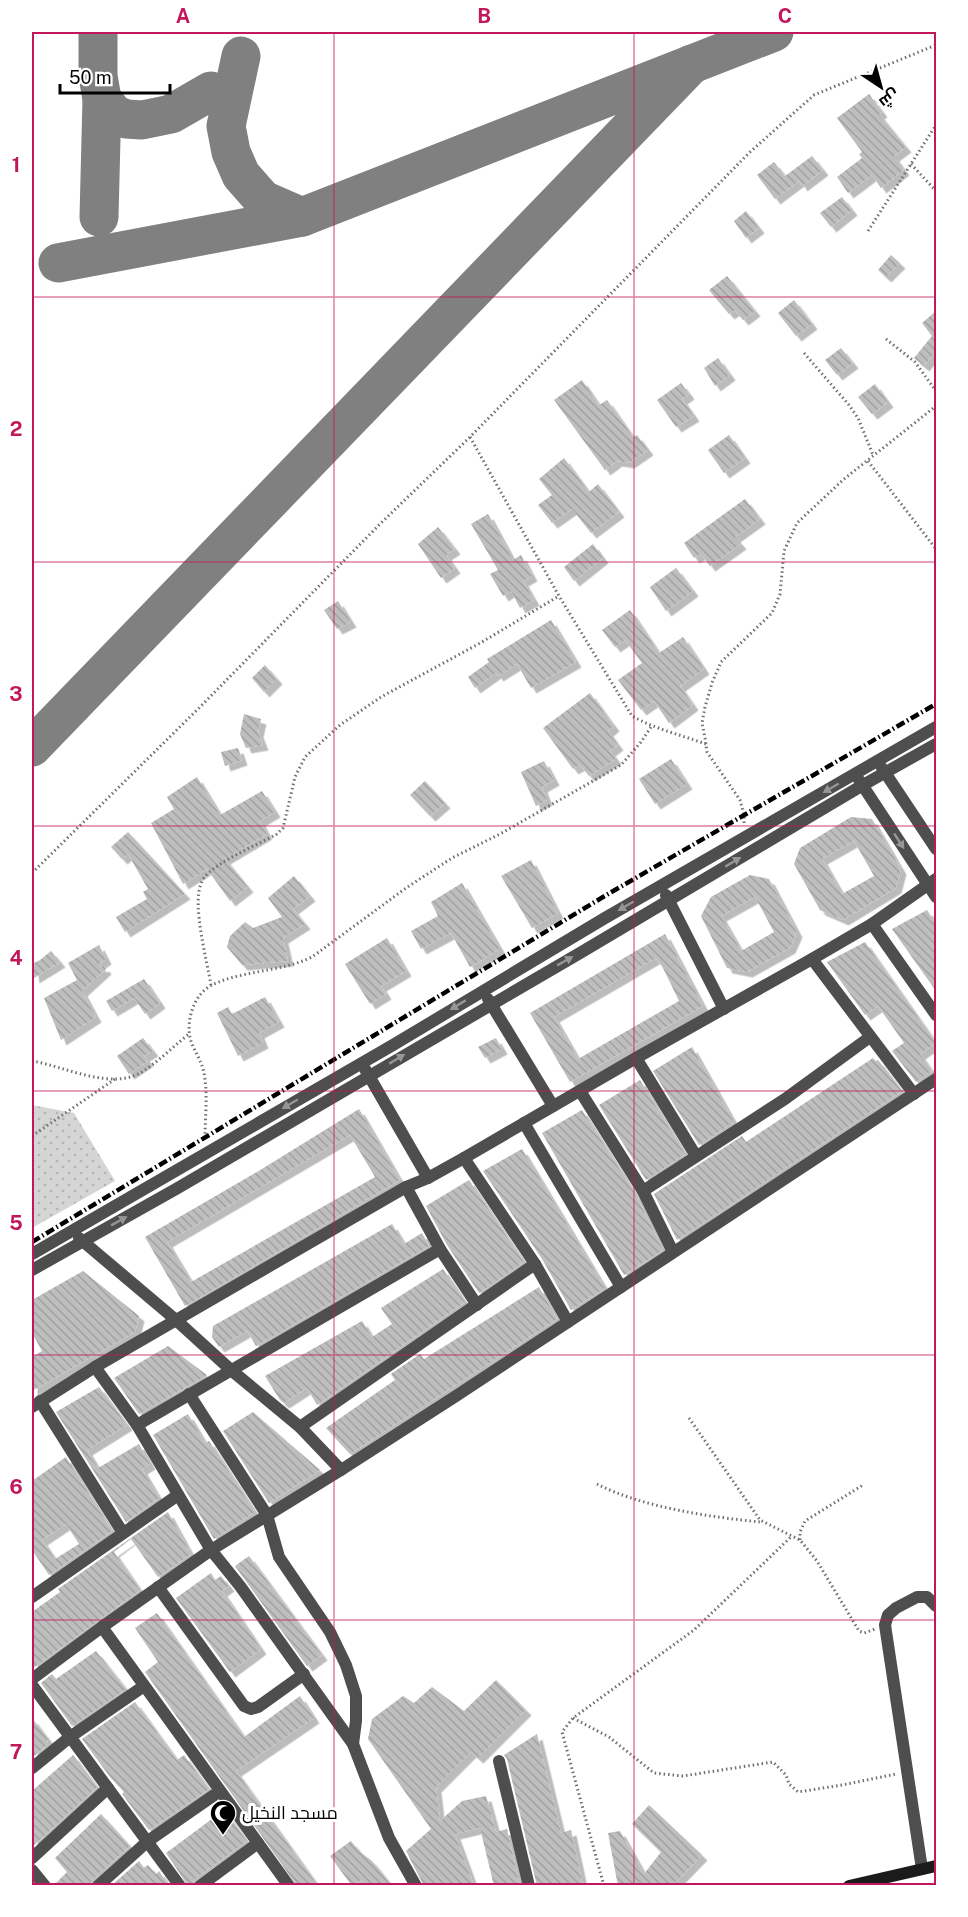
<svg xmlns="http://www.w3.org/2000/svg" width="968" height="1917" viewBox="0 0 968 1917" font-family="'Public Sans',Cairo,sans-serif">
  <defs>
    <pattern id="grass-dots" width="8" height="8" patternUnits="userSpaceOnUse" patternTransform="scale(1.5)"><rect width="8" height="8" fill="#d5d5d5"/><path d="M2 2h.1M6 6h.1" fill="none" stroke="#b5b5b5" stroke-width="1.8" stroke-linecap="round"/></pattern>
    <pattern id="building-back-hatch" width="6" height="6" patternUnits="userSpaceOnUse" patternTransform="scale(1.5)"><rect width="6" height="6" fill="#bebebe"/><path d="M-1 5l2 2M0 0l6 6M5-1l2 2" fill="none" stroke="#a2a2a2"/></pattern>
    <filter id="shadow"><feDropShadow dx="5.5" dy="5.5" stdDeviation="0" flood-color="#0004"/></filter>
  </defs>
  <rect width="100%" height="100%" fill="#fff"/>
  <!-- grass -->
  <path fill="url(#grass-dots)" d="M32,1105L74,1113L115,1181L32,1228Z"/>
  <g fill="none" stroke-linecap="round" stroke-linejoin="round">
    <!-- taxiway -->
    <g stroke="#808080" stroke-width="39">
      <path d="M98,32V76L102,99L99,217"/>
      <path d="M241,56L226,126L231,152L241,175L263,200L302,217"/>
      <path d="M102,99L114,114L126,119L142,120L171,114L211,91"/>
      <path d="M58,263L302,217L774,32"/>
      <path d="M32,747L692,64"/>
    </g>
  </g>
  <!-- building -->
  <g fill="url(#building-back-hatch)" fill-rule="evenodd" filter="url(#shadow)">
    <path d="M869,94L882,112L879,114L906,147L894,156L904,170L881,188L872,175L848,193L837,177L862,158L859,154L862,152L837,118Z"/>
    <path d="M812,156L823,170L802,186L799,181L775,199L757,175L774,162L785,176Z"/>
    <path d="M842,197L852,210L831,227L820,213Z"/>
    <path d="M746,211L759,228L746,238L734,221Z"/>
    <path d="M891,255L900,263L886,277L878,270Z"/>
    <path d="M727,276L755,311L743,320L735,310L729,314L709,290Z"/>
    <path d="M794,300L812,324L796,336L778,313Z"/>
    <path d="M936,311V351L924,366L914,358L932,336L922,323Z"/>
    <path d="M841,348L853,363L837,375L825,360Z"/>
    <path d="M718,358L730,375L715,386L704,368Z"/>
    <path d="M582,380L599,405L607,400L633,437L637,435L648,450L629,463L617,461L605,470L554,400Z"/>
    <path d="M681,383L689,394L682,399L694,416L676,427L657,400Z"/>
    <path d="M875,384L888,402L872,414L858,397Z"/>
    <path d="M729,435L745,458L724,473L708,450Z"/>
    <path d="M564,458L589,492L598,484L619,512L591,533L572,509L552,523L538,505L552,495L539,479Z"/>
    <path d="M745,499L760,519L735,537L741,544L710,566L701,554L694,558L684,543Z"/>
    <path d="M488,514L513,560L521,555L532,576L523,581L534,600L520,608L511,591L503,596L490,574L498,570L471,524Z"/>
    <path d="M438,527L455,549L446,555L455,568L441,578L418,544Z"/>
    <path d="M593,544L603,558L574,581L564,567Z"/>
    <path d="M676,568L693,591L666,611L650,587Z"/>
    <path d="M338,601L351,622L337,629L324,610Z"/>
    <path d="M630,610L659,653L683,637L704,669L680,686L693,705L669,723L654,701L641,710L618,680L642,663L625,640L615,647L602,630Z"/>
    <path d="M551,620L576,662L531,688L517,664L498,676L496,673L475,688L468,677L489,662L487,659Z"/>
    <path d="M265,665L277,679L264,692L252,678Z"/>
    <path d="M590,693L614,726L608,731L618,745L610,751L616,759L589,776L580,765L573,769L543,728Z"/>
    <path d="M244,714L261,719L258,732L263,745L246,748L240,734Z"/>
    <path d="M238,748L242,760L225,766L221,752Z"/>
    <path d="M671,759L687,784L655,804L639,779Z"/>
    <path d="M544,761L554,780L542,787L547,800L536,806L521,772Z"/>
    <path d="M197,777L220,815L262,791L275,812L260,821L267,834L225,859L248,887L230,901L207,869L183,884L151,823L174,809L167,797Z"/>
    <path d="M425,781L445,803L430,816L410,795Z"/>
    <path d="M851,817L872,819L901,869L896,888L843,920L820,910L794,864L800,848ZM854,841L874,876L842,894L822,859Z"/>
    <path d="M128,832L185,894L125,932L116,917L147,899L143,892L148,889L128,854L122,859L111,847Z"/>
    <path d="M531,860L558,913L532,928L501,876Z"/>
    <path d="M750,875L769,879L797,932L790,948L747,972L727,968L701,916L711,897ZM755,897L774,932L741,951L721,916Z"/>
    <path d="M294,876L310,896L293,909L305,924L283,938L288,961L242,965L227,947L230,936L245,922L253,928L282,917L268,898Z"/>
    <path d="M462,883L500,949L470,967L451,933L421,949L411,931L438,916L431,902Z"/>
    <path d="M927,910L936,924V991L892,929Z"/>
    <path d="M665,934L703,1006L570,1082L530,1013ZM656,958L663,968L679,1001L578,1059L554,1017Z"/>
    <path d="M387,938L406,971L381,986L386,994L370,1004L345,964Z"/>
    <path d="M865,942L936,1043L920,1054L932,1071L916,1082L892,1051L904,1043L878,1006L865,1015L827,962Z"/>
    <path d="M99,945L106,959L99,964L101,967L104,966L106,969L82,991L96,1017L61,1040L44,998L77,980L68,963Z"/>
    <path d="M51,951L60,962L34,978L32,964L40,960Z"/>
    <path d="M144,979L160,1003L145,1014L134,998L112,1011L106,1001Z"/>
    <path d="M265,997L279,1022L259,1033L263,1043L238,1056L217,1013L228,1007L232,1014Z"/>
    <path d="M143,1038L153,1051L144,1056L148,1061L129,1074L117,1056Z"/>
    <path d="M496,1038L502,1049L485,1058L478,1047Z"/>
    <path d="M692,1047L734,1122L699,1145L653,1071Z"/>
    <path d="M873,1058L876,1061L878,1060L902,1091L677,1240L654,1194L742,1136L746,1142Z"/>
    <path d="M640,1080L685,1154L646,1180L599,1105Z"/>
    <path d="M359,1109L400,1180L185,1306L145,1237L257,1172ZM350,1135L375,1177L191,1282L167,1242Z"/>
    <path d="M582,1110L636,1195L663,1250L624,1275L542,1133Z"/>
    <path d="M522,1149L605,1288L571,1310L542,1259L483,1171Z"/>
    <path d="M469,1180L524,1262L479,1293L447,1245L426,1206Z"/>
    <path d="M392,1224L404,1244L422,1233L429,1246L256,1346L247,1331L219,1347L212,1337L213,1326Z"/>
    <path d="M443,1269L465,1302L317,1405L307,1388L284,1403L280,1400L265,1376L362,1321L372,1337L392,1324L381,1308Z"/>
    <path d="M83,1271L139,1316L135,1332L32,1391V1357L42,1351L32,1333V1300Z"/>
    <path d="M539,1287L557,1319L350,1454L326,1428L395,1380L391,1374L420,1354L424,1359Z"/>
    <path d="M168,1346L207,1375L139,1414L114,1378Z"/>
    <path d="M99,1387L127,1425L87,1450L98,1468L139,1444L150,1464L142,1469L159,1498L126,1522L56,1412Z"/>
    <path d="M253,1412L320,1470L269,1503L223,1431Z"/>
    <path d="M188,1414L205,1443L209,1441L255,1512L214,1539L153,1435Z"/>
    <path d="M66,1457L112,1531L49,1575L32,1550V1481ZM66,1524L79,1544L55,1559L42,1540Z"/>
    <path d="M168,1512L191,1554L158,1577L131,1539L114,1552L140,1590L32,1669V1612L60,1592L58,1589Z"/>
    <path d="M249,1556L322,1655L307,1666L235,1566Z"/>
    <path d="M211,1573L215,1580L221,1576L229,1586L222,1591L261,1649L230,1672L176,1598Z"/>
    <path d="M157,1613L244,1737L300,1696L314,1718L236,1771L318,1886H297L145,1672L158,1662L135,1628Z"/>
    <path d="M96,1651L126,1689L72,1726L41,1683L52,1674L56,1679Z"/>
    <path d="M496,1680L526,1710L478,1758L471,1752L436,1787L440,1821L462,1801L486,1796L496,1832L507,1829L520,1886H494L480,1828L455,1834L474,1886H424L406,1851L431,1829L368,1739L372,1719L403,1696L414,1703L432,1687L464,1711Z"/>
    <path d="M135,1702L177,1760L184,1755L209,1789L149,1830L122,1794L124,1792L110,1777L82,1739Z"/>
    <path d="M32,1718L48,1739L46,1746L32,1758Z"/>
    <path d="M537,1734L561,1833L571,1830L583,1886H537L507,1759L504,1755Z"/>
    <path d="M73,1755L97,1787L32,1847V1791Z"/>
    <path d="M649,1805L702,1855L672,1886H618L608,1833L620,1831L644,1874L661,1852L632,1824Z"/>
    <path d="M224,1810L247,1841L195,1879L192,1886H188L166,1853Z"/>
    <path d="M101,1814L130,1846L92,1880L90,1886H53L67,1872L55,1858Z"/>
    <path d="M351,1841L359,1851L372,1861L392,1886H366L361,1880L352,1886L330,1856Z"/>
    <path d="M139,1861L144,1868L148,1865L156,1874L159,1871L169,1886H111Z"/>
  </g>
  <g fill="none" stroke-linecap="round" stroke-linejoin="round">
    <!-- path -->
    <g stroke="#707070" stroke-width="3" stroke-dasharray="1.5 3" stroke-linecap="butt">
      <path d="M911,164L936,191"/>
      <path d="M868,231L936,125"/>
      <path d="M886,339L915,362L936,391"/>
      <path d="M804,353L849,405L858,418L873,455"/>
      <path d="M470,437L559,596L632,716C655,729 681,735 706,744"/>
      <path d="M868,461L936,549"/>
      <path d="M744,823V815L740,800L707,752L705,738L702,723L705,707L712,683L721,662L772,613L780,594L784,551L797,523L844,479L936,406"/>
      <path d="M32,873L199,708L381,523L470,437L749,153L814,95L936,45"/>
      <path d="M211,985C207,961 192,905 201,884C203,877 210,871 216,867C234,854 257,845 277,834L283,828L295,777L305,757L340,725L381,697L482,642L559,596"/>
      <path d="M32,1061C64,1066 111,1091 142,1072C159,1061 174,1046 190,1033"/>
      <path d="M32,1136L115,1079"/>
      <path d="M205,1138C205,1117 208,1094 204,1073C202,1062 196,1054 192,1044C184,1024 193,993 214,984C245,970 281,972 312,957L406,888L452,858L500,834L621,765L641,742L651,727"/>
      <path d="M689,1418L760,1520L800,1540L817,1561L859,1631L864,1633L875,1629"/>
      <path d="M597,1484C641,1507 710,1517 760,1522"/>
      <path d="M800,1540V1532L805,1521L863,1485"/>
      <path d="M573,1718L609,1737L654,1773L683,1776L773,1762L786,1775L789,1784L798,1792L842,1785L896,1774"/>
      <path d="M604,1886L562,1732L573,1718L694,1630L792,1536"/>
    </g>
    <!-- minor -->
    <g stroke="#4e4e4e" stroke-width="12">
      <path d="M882,768L936,849"/>
      <path d="M859,780L936,897"/>
      <path d="M666,895L724,1009"/>
      <path d="M872,924L936,1015"/>
      <path d="M812,959L914,1094"/>
      <path d="M488,999L553,1106"/>
      <path d="M636,1058L696,1156"/>
      <path d="M365,1069L428,1178"/>
      <path d="M580,1091L643,1191L673,1252"/>
      <path d="M524,1123L621,1287"/>
      <path d="M464,1158L535,1264L568,1322"/>
      <path d="M406,1187L440,1249L477,1305"/>
      <path d="M643,1191L785,1099L870,1037"/>
      <path d="M79,1238L176,1320L231,1370L300,1427L341,1470"/>
      <path d="M32,1254L393,1045L605,918L936,727"/>
      <path d="M32,1270L176,1189L580,953L863,785L936,744"/>
      <path d="M95,1367L137,1425L211,1550L240,1586L353,1744L389,1838L416,1886"/>
      <path d="M189,1394L267,1515L279,1557L330,1632L346,1665L356,1696V1721L353,1744"/>
      <path d="M40,1401L123,1533"/>
      <path d="M32,1407L95,1367L406,1187L428,1178L464,1158L636,1058L812,959L872,924L936,879"/>
      <path d="M137,1425L440,1249"/>
      <path d="M300,1427L535,1264"/>
      <path d="M158,1587L244,1706L251,1709L258,1707L304,1674"/>
      <path d="M32,1597L178,1495"/>
      <path d="M102,1627L289,1886"/>
      <path d="M32,1679L102,1627L211,1550L341,1470L456,1396L936,1079"/>
      <path d="M32,1685L180,1886"/>
      <path d="M499,1761L529,1886"/>
      <path d="M32,1768L70,1737L144,1686"/>
      <path d="M32,1858L108,1788"/>
      <path d="M922,1869L885,1625L888,1615L896,1608L917,1597H927L936,1606"/>
      <path d="M32,1870L45,1886"/>
      <path d="M98,1886L148,1841L220,1791"/>
      <path d="M200,1886L258,1843"/>
    </g>
    <!-- secondary -->
    <path stroke="#1b1b1b" stroke-width="12" d="M849,1886L936,1866"/>
    <!-- rail -->
    <path stroke="#000" stroke-width="4.5" stroke-dasharray="9 3 1.5 3" stroke-linecap="butt" d="M32,1242L608,894L936,704"/>
  </g>
  <!-- one-way arrows -->
  <defs><path id="oneway-solid" d="M-6-.8H1V-3.2L6.5 0L1 3.2V.8H-6Z" transform="scale(1.5)"/></defs>
  <g fill="#959595">
    <use href="#oneway-solid" transform="translate(831 788) rotate(150)"/>
    <use href="#oneway-solid" transform="translate(899 841) rotate(57)"/>
    <use href="#oneway-solid" transform="translate(733 862) rotate(-31)"/>
    <use href="#oneway-solid" transform="translate(626 906) rotate(150)"/>
    <use href="#oneway-solid" transform="translate(565 961) rotate(-29)"/>
    <use href="#oneway-solid" transform="translate(458 1005) rotate(149)"/>
    <use href="#oneway-solid" transform="translate(397 1059) rotate(-31)"/>
    <use href="#oneway-solid" transform="translate(290 1104) rotate(150)"/>
    <use href="#oneway-solid" transform="translate(119 1221) rotate(-29)"/>
  </g>
  <!-- grid -->
  <path fill="none" stroke="#c2185b" stroke-width="1.5" stroke-opacity="0.55" d="M334,32V1886M634,32V1886M32,297H936M32,562H936M32,826H936M32,1091H936M32,1355H936M32,1620H936"/>
  <!-- icons -->
  <defs>
    <g id="mosque-pin" transform="scale(1.35)"><path d="M0 17L-7.5 6A9.5 9.5 0 1 1 7.5 6Z" fill="#000" stroke="#fff"/><path d="M3.5-4.9A6 6 0 1 0 3.5 4.9A5 5 0 1 1 3.5-4.9Z" fill="#fff"/></g>
  </defs>
  <g fill-rule="evenodd">
    <use href="#mosque-pin" x="223" y="1813"/>
  </g>
  <g text-anchor="middle" stroke-width="6" stroke-linejoin="round" paint-order="stroke">
    <!-- poi labels -->
    <g font-size="18" fill="#000" stroke="#fff" text-anchor="start">
      <text x="242" y="1819">مسجد النخيل</text>
    </g>
  </g>
  <!-- border -->
  <rect width="968" height="1917" fill="none" stroke="#ffffff" stroke-width="66"/>
  <!-- north arrow -->
  <g transform="translate(881 87) rotate(144)" stroke="#ffffff" stroke-width="4.5" paint-order="stroke">
  <path d="M0-4.5L10 22L0 15L-10 22Z" fill="#000000"/>
  <text y="-9" font-size="16" font-weight="bold" text-anchor="middle" fill="#000000">ش</text>
  </g>
  <!-- scale -->
  <path d="M60 84v9h110v-9" fill="none" stroke="#000000" stroke-width="3"/>
  <text x="69" y="84" font-size="18" fill="#000000" stroke="#ffffff" stroke-width="4.5" paint-order="stroke">50 m</text>
  <rect x="33" y="33" width="902" height="1851" fill="none" stroke="#c2185b" stroke-width="2"/>
  <g font-size="20" text-anchor="middle" font-weight="bold" fill="#c2185b">
    <text x="183" y="23">A</text>
    <text x="484" y="23">B</text>
    <text x="785" y="23">C</text>
    <text x="16" y="172">1</text>
    <text x="16" y="436">2</text>
    <text x="16" y="701">3</text>
    <text x="16" y="965">4</text>
    <text x="16" y="1230">5</text>
    <text x="16" y="1494">6</text>
    <text x="16" y="1759">7</text>
  </g>
</svg>
